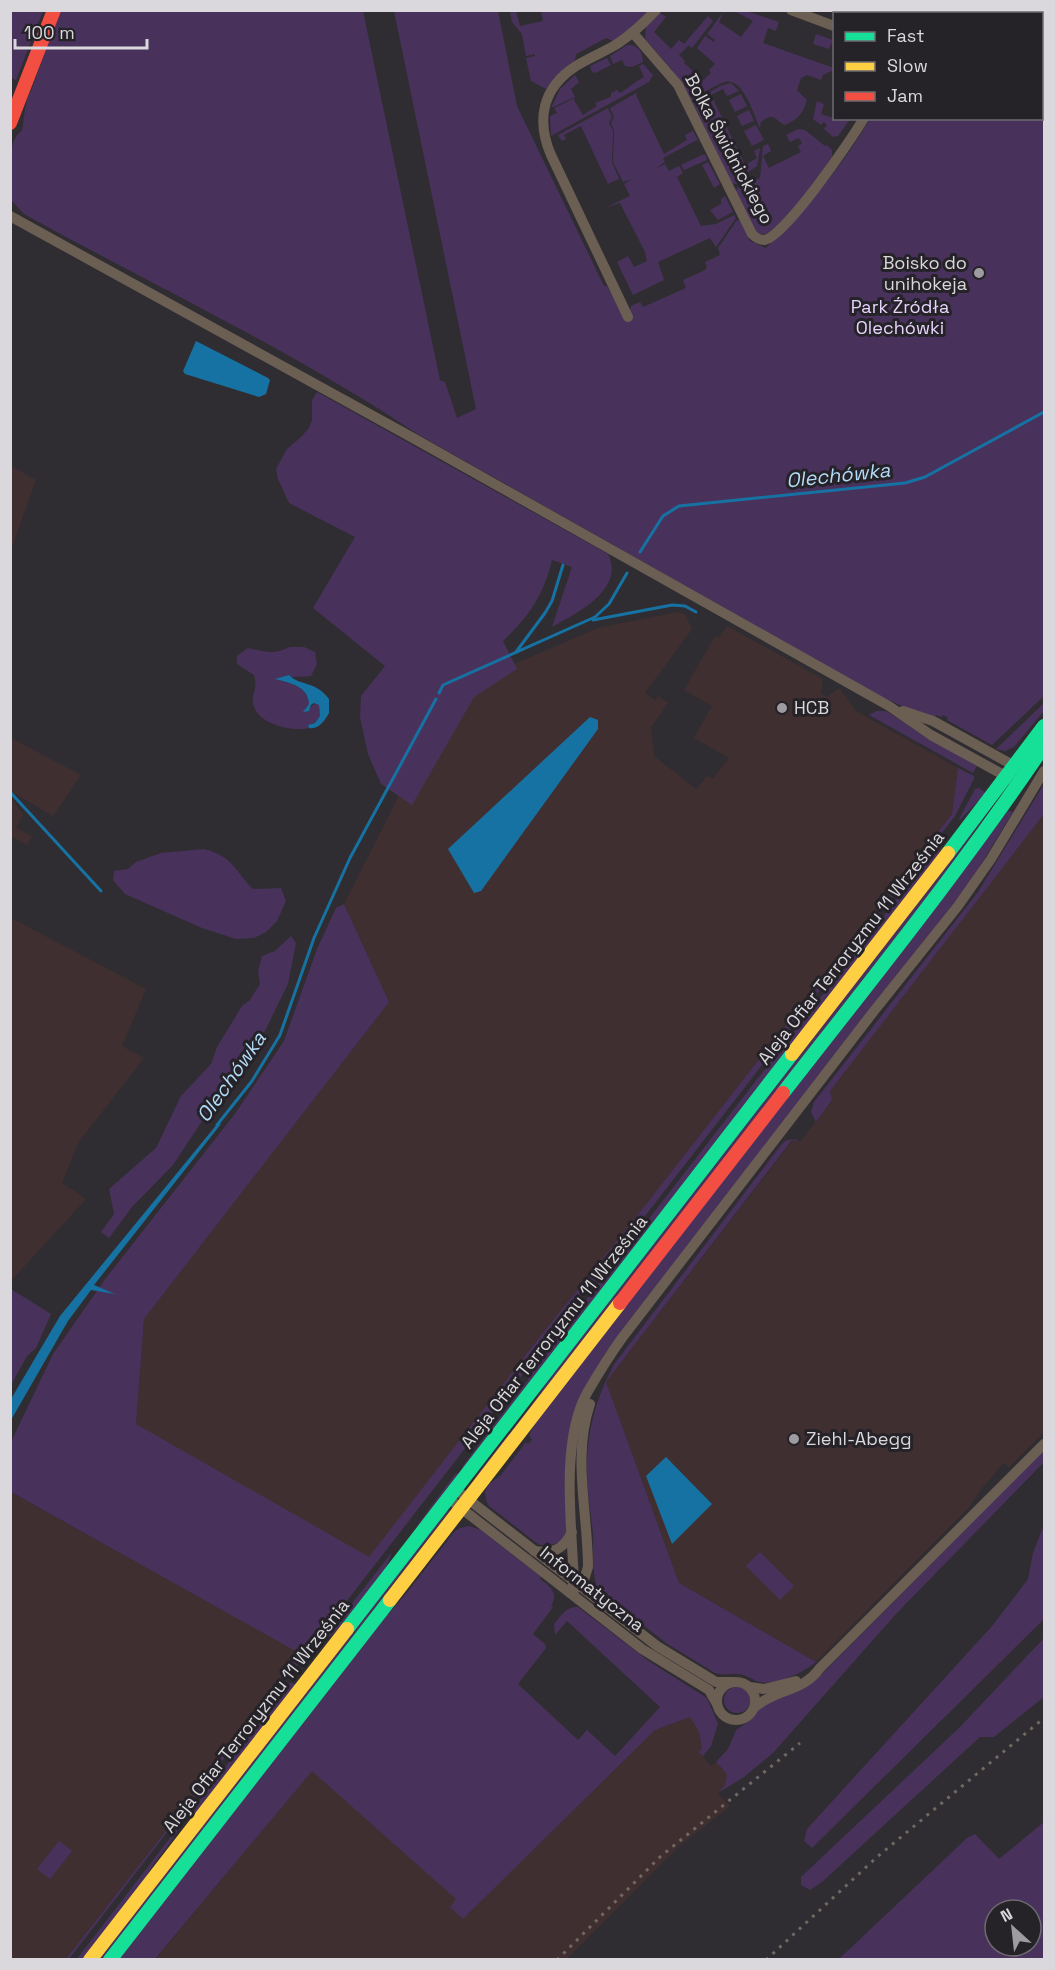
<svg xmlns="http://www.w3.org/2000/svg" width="1055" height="1970" viewBox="0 0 1055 1970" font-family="'Space Grotesk',sans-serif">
  <rect width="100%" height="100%" fill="#2f2d31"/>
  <!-- industrial -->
  <g fill="#402f30">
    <path d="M11,466L36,480L11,550Z"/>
    <path d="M678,612L685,614L692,629L645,693L655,700L659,696L668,703L651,727L654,756L696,789L707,776L713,779L729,758L694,738L712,706L684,690L715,636L719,638L727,626L823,679L821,694L827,697L839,688L856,711L958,768L952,814L796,1015L778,1035L647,1203L542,1334L369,1558L136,1425L144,1319L389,1002L344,904L452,691L598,628Z"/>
    <path d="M11,738L81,775L53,816L12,792L11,794Z"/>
    <path d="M11,797L23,815L16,828L32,836L27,845L12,837L11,838Z"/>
    <path d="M1044,814V1432L1009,1467L1004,1463L982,1488L970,1506L816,1662L679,1583L606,1382L793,1140L800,1142L832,1101L830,1091Z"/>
    <path d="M11,918L146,989L122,1046L144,1058L78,1143L62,1183L86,1199L11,1281Z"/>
    <path d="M10,1492L300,1653L183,1809L66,1959H11Z"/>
    <path d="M690,1717L699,1732L702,1750L700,1753L711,1766L716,1762L727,1774L725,1785L718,1793L730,1806L677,1848L567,1959L155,1960L312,1770L457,1899L463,1919L655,1730Z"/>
  </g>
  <!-- green -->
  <g fill="#48325c" fill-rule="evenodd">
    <path d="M914,10L1044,11V696L992,745L947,720L948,718L943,715L941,717L936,715L935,717L904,707L882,697L419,435C294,351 156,287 24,214L11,200C11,182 5,140 22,131C24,119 25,100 31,91L60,11H363L440,380L445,382L457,418L476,409L394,11H498L517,106L604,286H607L624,318L630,311L631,306L640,302L643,307L686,288L683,280L705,270L707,267L705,262L720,255L718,248L737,220L740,221L750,241L766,248C806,209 842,167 870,119L1042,118V14L913,13Z"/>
    <path d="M10,11H43L16,80L11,78Z"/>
    <path d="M510,11H516L520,26L543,21L541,11H650L627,31L613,41L606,38L576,54L575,60L555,77L546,89L531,81L526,58L535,56V54L526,56L522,34L512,22Z"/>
    <path d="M724,11L719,22L741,37L753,21L734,11H746L779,22L776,31L768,28L763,43L834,68V70L823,75L821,80L807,75L801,78L797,90L807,100C803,114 798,119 785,125C774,120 775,111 761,122L760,128C754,115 743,77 725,82C714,85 701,95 691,101L672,70L645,39L646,27L660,13L666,17L654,32L671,49L679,40L684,44L708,16L713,21L692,48L689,45L679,55L685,61L684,63L703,80L711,73L709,70L715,64L697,48L705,36L714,42L715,40L707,34Z"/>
    <path d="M816,34L833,40L829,49L813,44Z"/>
    <path d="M627,45C638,44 643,52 643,62L632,67L625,66L622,60L613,64L610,56Z"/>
    <path d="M607,58L611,65L595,73L592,72L590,66Z"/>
    <path d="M643,64L653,75L649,82L551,136L550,116L557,113L554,108L575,98L574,100L583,115L597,106L595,103L611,97V93L617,90L620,93C629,88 634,82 644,77L639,66Z"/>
    <path d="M575,75L579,82L571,89L575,97L551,108L560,89Z"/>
    <path d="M731,83L739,91L727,96L723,89L711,95L745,165L757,158L754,151L760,148L757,166L748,172L750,177L736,184L731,183L693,103L720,86Z"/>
    <path d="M638,92L636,95L664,154L687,140L685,135L693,131L700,144L697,140L663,158L665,162L655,169L665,164L669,171L679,166L683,173L677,177L701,226L716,224L734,215L736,218L716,247L710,238L658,262L664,280L633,295L617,262L628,256L634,267L647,261L645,252L620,203L605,208L630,196L624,184L632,179L623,182L613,162L614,131L611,123L614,117L610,108Z"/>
    <path d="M741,94L747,106L735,112L729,100Z"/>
    <path d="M817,101L824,104L821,114L836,119H850L838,136L833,137L824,129L827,125L824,122L821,125L813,119Z"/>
    <path d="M608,108L612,117L609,123L613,131L612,162L619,179L608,184L581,126L564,135L566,139L562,141L558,135Z"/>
    <path d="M749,110L754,121L742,126L737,116Z"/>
    <path d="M756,125L764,140L752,146L744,131Z"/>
    <path d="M798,129L805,130L825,146L827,145L832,150V157C821,173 782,227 767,233C763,235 761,234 757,233L735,192L738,187L760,178L763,146L768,144L771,151L763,156L769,168L801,152L798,146L802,143L799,138L790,142L786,135Z"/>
    <path d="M702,155H706L707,160L684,170L681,165Z"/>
    <path d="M708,162L720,184L714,188L702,165Z"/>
    <path d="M725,196L733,212L718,220L710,210L721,204V199Z"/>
    <path d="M317,392L608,554C626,589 576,614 552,627L572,567L552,560C543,596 530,615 503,641L517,669L474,697L412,805L381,784L368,754L360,717L361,696L385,666L313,608L355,537L289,503L278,479L276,469L287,449L301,437L309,428L312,420V400Z"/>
    <path d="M290,647H304L315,652L317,664L311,676C297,678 290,675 277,680C291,683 308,687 309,704L304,711L310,708L315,703L319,705L320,716L315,723L308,725L309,728C292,732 256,724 253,703C252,693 258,689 254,675L237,664V656L248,648C267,652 272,655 290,647Z"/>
    <path d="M1044,703V711L1014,747L1005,751L996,749Z"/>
    <path d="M877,711H886L920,733L977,766L973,773L869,715Z"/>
    <path d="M958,768L974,776V779L955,816L291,1673H283L299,1653L11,1492L10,1444L53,1354L106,1278L234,1115L284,1041L317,949L336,908L344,904L389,1002L144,1319L136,1424L369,1557L542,1334L647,1203L778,1035L796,1015L952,814Z"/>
    <path d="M1044,784V814L830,1091L832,1100L816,1122L811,1112L814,1102L978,892Z"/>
    <path d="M979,788L986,793L960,820L959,819L975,789Z"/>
    <path d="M994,800L996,801L917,912L477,1479L475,1477L533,1403L560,1362Z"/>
    <path d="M1008,811L1013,812L977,871L958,898L604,1355L584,1392L566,1533L559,1544L557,1543L547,1546L538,1544L489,1506L486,1500L485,1492L489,1484L501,1475L526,1442L528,1444L532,1440L529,1435L541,1413Z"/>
    <path d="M941,842L943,844L937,857L464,1468L462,1467L528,1380L531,1371Z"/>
    <path d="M204,849C234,857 234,870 253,889L281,888L286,901L277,921L266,932L254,938L236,939L202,928L143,902L125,894L113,880L114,871L128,869L136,862L161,853Z"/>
    <path d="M291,936L296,943L288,984L259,1043L245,1063L237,1082L227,1095L200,1124L173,1165L132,1207L109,1238L101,1232L114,1214L109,1189L156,1148L181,1096L211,1064L217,1047L242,1006L250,1000L260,984L258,971L262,956L275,951Z"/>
    <path d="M794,1139L801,1142L792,1140L606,1382L679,1583L816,1662C804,1672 776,1686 760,1682C754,1681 749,1676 743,1675C733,1672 725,1676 715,1673L666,1643L598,1589C591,1573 594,1551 593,1534C592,1520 589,1506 588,1492C584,1445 592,1404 615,1363L781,1145L785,1141Z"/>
    <path d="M11,1289L51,1314L36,1348L27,1356L11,1385Z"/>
    <path d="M1044,1450V1462L895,1615L773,1753L744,1777L718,1793L725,1785L727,1774L716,1762L728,1749L736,1730L752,1719L764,1703L803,1689L820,1676Z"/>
    <path d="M456,1473L460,1475L431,1512L415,1528Z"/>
    <path d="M451,1509L104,1959L96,1960L443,1514Z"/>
    <path d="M1044,1525V1619L812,1848L804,1841L807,1829L993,1625L1028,1579L1033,1553Z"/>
    <path d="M469,1526L481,1530L541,1577L540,1579C550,1586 559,1593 551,1606L553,1607L533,1634L545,1644L546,1648L518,1684L578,1740L587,1730L615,1756L660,1707L567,1621L555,1635L554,1624C561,1616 566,1606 578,1607L650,1662L707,1698L718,1724L711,1746L703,1756L699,1752L702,1749L699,1732L690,1717L655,1730L463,1919L450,1907L456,1899L312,1771L155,1959L118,1960L379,1624L405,1595L455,1531L460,1528Z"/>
    <path d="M392,1552L385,1570L342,1626L327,1639L306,1665L301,1669Z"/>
    <path d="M760,1552L794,1586L780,1600L746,1566Z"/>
    <path d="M1044,1638V1697L994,1737H980L822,1882L810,1890L801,1885V1877L960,1727Z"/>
    <path d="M278,1681L284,1682L192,1800L193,1795Z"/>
    <path d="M290,1683L296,1684L191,1821L192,1810Z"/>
    <circle cx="737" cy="1700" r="13"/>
    <path d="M183,1809L182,1813L69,1959H66Z"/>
    <path d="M1044,1822V1959H839L967,1838L975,1834L999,1859ZM995,1910H1031V1946H995Z"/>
    <path d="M180,1825C172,1846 153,1860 144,1881L83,1959L76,1960Z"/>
    <path d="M59,1841L72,1851L50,1879L37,1869Z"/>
  </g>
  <!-- water -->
  <g fill="#1672a3">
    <path d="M196,341L268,378L270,380L266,394L259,397L185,374L183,371Z"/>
    <path d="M289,675C301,687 315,680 329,699V713C325,720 319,730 309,728L308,725L315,723L320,716L319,705L314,703L311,705L309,711L303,712L309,704C308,686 290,683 275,679Z"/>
    <path d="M590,717L598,720V729L481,891L474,893L448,849Z"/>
    <path d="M218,1123L221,1124L94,1285L115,1294L91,1290L68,1321L11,1420V1399L60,1316Z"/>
    <path d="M666,1457L712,1504L672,1544L646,1476Z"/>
  </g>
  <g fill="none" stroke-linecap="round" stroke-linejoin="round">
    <!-- stream -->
    <g stroke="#1672a3" stroke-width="3">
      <path d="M640,552L663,516L679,506L905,483L925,477L1044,412"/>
      <path d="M593,620L672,605L685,606L696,612"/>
      <path d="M516,652L545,613L552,601L563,565"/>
      <path d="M439,693L443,685L595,617L609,604L627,573"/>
      <path d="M10,792L101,891"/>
      <path d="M217,1125L252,1081L280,1035L314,938L350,858L436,699"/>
    </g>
    <!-- street -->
    <g stroke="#6b5e53" stroke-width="10">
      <path d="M791,10L834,26"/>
      <path d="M908,14L909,10"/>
      <path d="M633,33L678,85L752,234C755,237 759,240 764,240C784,238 852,139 864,118"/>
      <path d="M10,216L413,438L889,706L931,735L1011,779"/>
      <path d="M628,317L551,155C536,120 542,88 576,66C589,58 604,52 617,44C632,34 644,23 656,10"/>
      <path d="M903,711L933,721L1020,769"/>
      <path d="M455,1489L657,1646L716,1682H732"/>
      <path d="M448,1498L642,1649L709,1690L717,1704"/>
      <path d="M534,1551C553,1554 563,1550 572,1532"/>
      <path d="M575,1589L583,1583L588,1567C588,1512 572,1458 590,1404"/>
      <path d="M570,1593L574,1582C572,1527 560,1442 587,1393C598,1374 609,1356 622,1338L874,1011L958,906L991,859L1044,771"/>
      <circle cx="736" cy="1701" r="19"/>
      <path d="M750,1687L764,1689L796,1681"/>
      <path d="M755,1707C777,1688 802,1693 820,1668L1044,1444"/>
    </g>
    <!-- fast -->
    <g stroke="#16e098" stroke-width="14">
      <path d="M948,853L1044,726"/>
      <path d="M783,1093C872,979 963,866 1044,746"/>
      <path d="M347,1629L792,1054"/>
      <path d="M110,1960L390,1600"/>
    </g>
    <!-- slow -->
    <g stroke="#ffcf43" stroke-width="14">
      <path d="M792,1054L948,853"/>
      <path d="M390,1600L620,1303"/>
      <path d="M90,1960L347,1629"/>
    </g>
    <!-- jam -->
    <g stroke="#f24e42" stroke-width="14">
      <path d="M10,123L54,10"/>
      <path d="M620,1303L783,1093"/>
    </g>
    <!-- rail -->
    <g stroke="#706861" stroke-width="3" stroke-dasharray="3 6" stroke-linecap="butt">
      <path d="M557,1960L661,1856L800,1743"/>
      <path d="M766,1960L877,1857L1044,1718"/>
    </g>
  </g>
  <!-- markers -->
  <g fill="#9e9ca0" stroke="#252228" stroke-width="2">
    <circle cx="979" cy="273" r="6"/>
    <circle cx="782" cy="708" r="6"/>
    <circle cx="794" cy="1439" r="6"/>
  </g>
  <g text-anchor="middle" stroke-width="6" stroke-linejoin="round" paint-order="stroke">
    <!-- street labels -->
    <g font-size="18" fill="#dad8dc" stroke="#252228">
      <text transform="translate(729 149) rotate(62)" y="6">Bolka Świdnickiego</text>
      <text transform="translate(851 948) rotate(-52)" y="6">Aleja Ofiar Terroryzmu 11 Września</text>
      <text transform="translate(554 1332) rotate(-52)" y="6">Aleja Ofiar Terroryzmu 11 Września</text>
      <text transform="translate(592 1589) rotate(38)" y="6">Informatyczna</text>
      <text transform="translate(256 1716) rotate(-52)" y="6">Aleja Ofiar Terroryzmu 11 Września</text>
    </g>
    <!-- poi labels -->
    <g font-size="18" fill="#dad8dc" stroke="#252228" text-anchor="start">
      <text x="967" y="269" text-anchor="end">Boisko do<tspan x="967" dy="21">unihokeja</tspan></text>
      <text x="794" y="714">HCB</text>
      <text x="806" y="1445">Ziehl-Abegg</text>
    </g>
    <!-- park labels -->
    <g font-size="18" fill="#e7d4fd" stroke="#252228">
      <text x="900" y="313">Park Źródła<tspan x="900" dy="21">Olechówki</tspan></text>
    </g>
    <!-- water labels -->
    <g font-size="20" font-style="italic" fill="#b3dcf9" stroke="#252228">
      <text transform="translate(838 475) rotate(-6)" y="7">Olechówka</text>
      <text transform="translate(231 1077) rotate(-55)" y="7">Olechówka</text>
    </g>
  </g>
  <!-- border -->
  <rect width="1055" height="1970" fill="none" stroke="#dad8dc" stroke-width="24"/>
  <!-- legend -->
  <rect x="833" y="12" width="210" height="108" fill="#252228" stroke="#6d6b70" stroke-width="1.5"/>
  <rect x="845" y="32" width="30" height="9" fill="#16e098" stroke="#6d6b70" stroke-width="1.5"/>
  <text x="887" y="42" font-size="18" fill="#dad8dc">Fast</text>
  <rect x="845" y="62" width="30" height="9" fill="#ffcf43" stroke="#6d6b70" stroke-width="1.5"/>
  <text x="887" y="72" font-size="18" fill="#dad8dc">Slow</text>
  <rect x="845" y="92" width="30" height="9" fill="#f24e42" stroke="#6d6b70" stroke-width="1.5"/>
  <text x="887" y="102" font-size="18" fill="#dad8dc">Jam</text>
  <!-- north arrow -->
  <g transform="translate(1013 1928) rotate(333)"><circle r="28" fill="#252228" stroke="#6d6b70" stroke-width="1.5"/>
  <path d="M0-4.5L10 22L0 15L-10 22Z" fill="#9e9ca0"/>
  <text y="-9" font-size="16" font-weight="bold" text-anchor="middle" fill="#dad8dc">N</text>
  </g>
  <!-- scale -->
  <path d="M15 39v9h132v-9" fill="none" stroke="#dad8dc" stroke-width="3"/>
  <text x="24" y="39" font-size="18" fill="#dad8dc" stroke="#252228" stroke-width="4.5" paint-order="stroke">100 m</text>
</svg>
